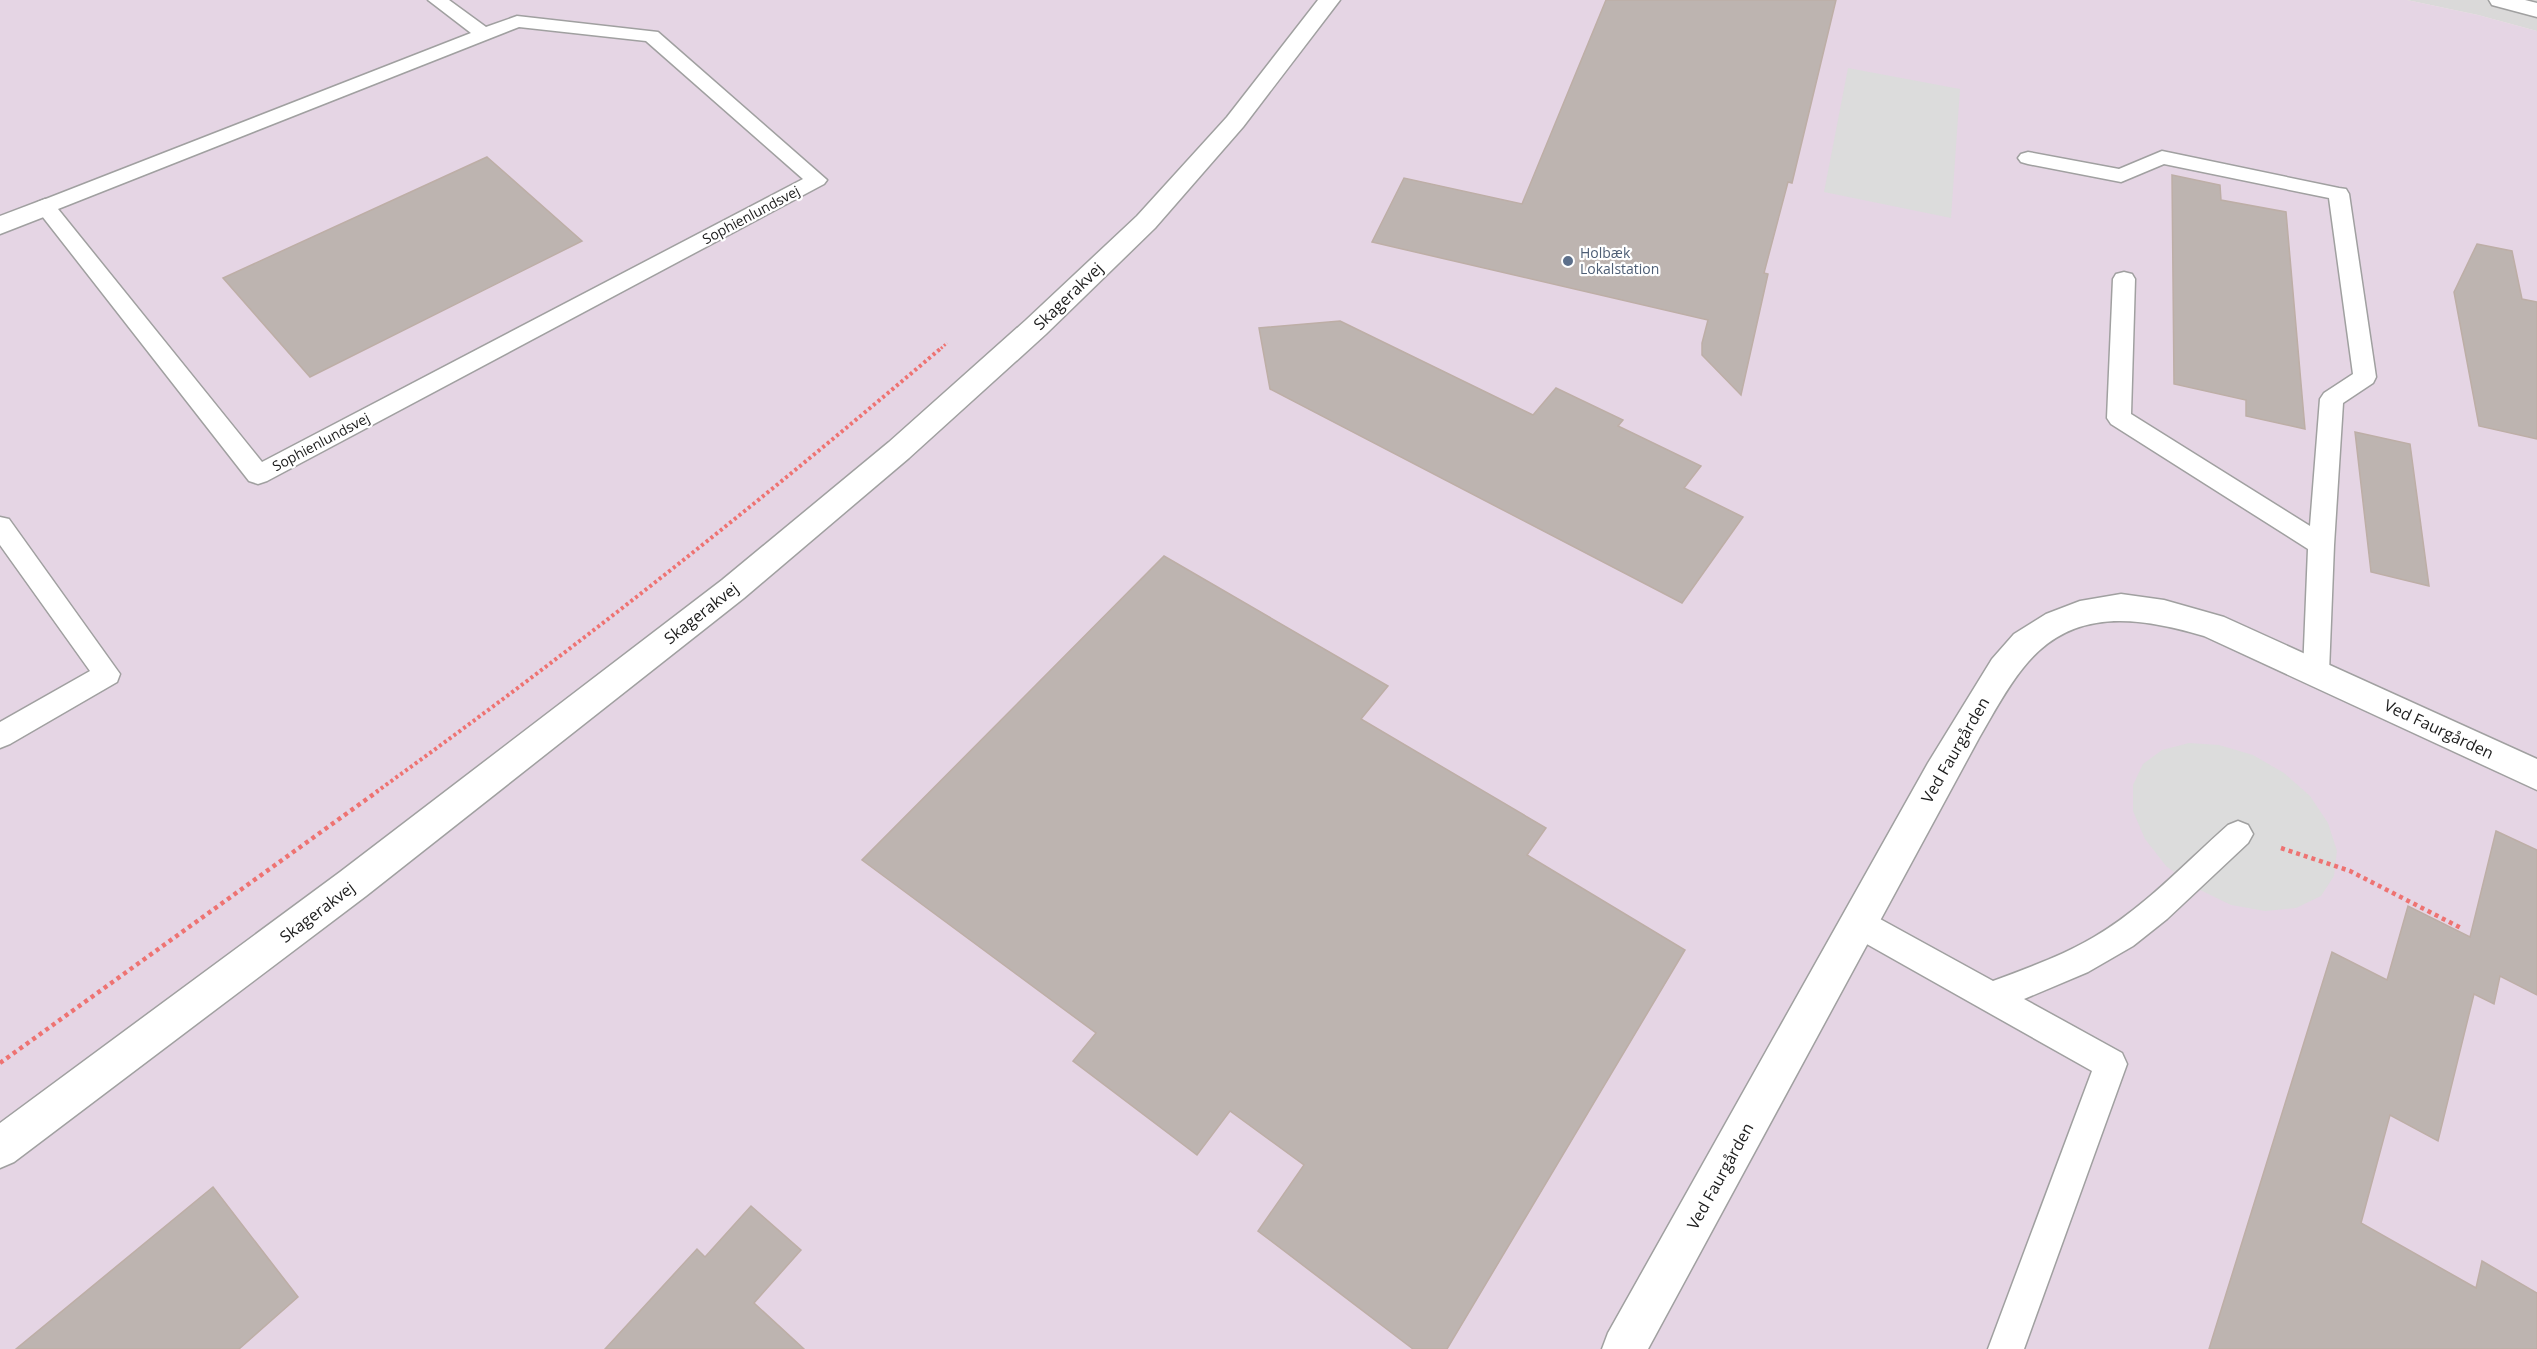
<svg xmlns="http://www.w3.org/2000/svg" width="2537" height="1349" viewBox="0 0 2537 1349" font-family="'Open Sans',sans-serif">
  <rect width="100%" height="100%" fill="#ede8e3"/>
  <!-- residential -->
  <path fill="#dad9d9" d="M2407,0H2537V31L2478,15Z"/>
  <!-- industrial -->
  <path fill="#e5d5e4" d="M0,0H2407L2478,15L2537,31V1349H0Z"/>
  <!-- parking -->
  <g fill="#dcdcdc">
    <path d="M1848,68L1960,89L1951,218L1824,192Z"/>
    <path d="M2189,743L2219,745L2253,755L2284,773L2310,796L2328,823L2337,851L2334,876L2321,896L2296,908L2265,911L2231,905L2196,888L2166,866L2145,839L2133,811V785L2143,764L2162,750Z"/>
  </g>
  <!-- building -->
  <g fill="#bdb4b0" stroke="#bdaea6" stroke-width="1.5">
    <path d="M1606,0H1836L1792,183L1788,182L1764,273L1768,274L1741,395L1702,355V343L1708,320L1372,242L1404,178L1522,204Z"/>
    <path d="M487,157L582,241L310,377L223,278Z"/>
    <path d="M2172,175L2220,185L2221,200L2286,212L2305,429L2246,416V400L2174,384Z"/>
    <path d="M2477,244L2512,251L2522,299L2537,302V439L2479,426L2454,292Z"/>
    <path d="M1340,321L1533,415L1556,388L1623,420L1618,426L1701,466L1684,488L1743,517L1682,603L1270,389L1259,328Z"/>
    <path d="M2355,432L2410,444L2429,586L2371,572Z"/>
    <path d="M1164,556L1388,686L1361,719L1546,828L1527,855L1685,950L1447,1349H1413L1258,1231L1304,1165L1230,1111L1197,1155L1073,1061L1096,1033L862,860Z"/>
    <path d="M2496,831L2537,850V995L2500,976L2494,1004L2474,994L2438,1141L2390,1115L2361,1223L2476,1288L2482,1261L2537,1293V1349H2209L2332,952L2387,980L2408,906L2470,937Z"/>
    <path d="M213,1187L298,1297L239,1349H16Z"/>
    <path d="M751,1206L801,1250L754,1303L804,1349H605L697,1249L705,1257Z"/>
  </g>
  <g fill="none" stroke-linecap="round" stroke-linejoin="round">
    <!-- service casing -->
    <g stroke="#a0a0a0" stroke-width="3">
      <g id="service">
        <path d="M428,0H449L486,27L517,16L658,32L827,180L824,184L267,481L258,484L249,481L35,207L38,202L471,33ZM519,27L646,41L803,179L262,462L58,209Z"/>
        <path d="M2162,151L2339,188L2346,189L2349,194L2376,377L2373,383L2343,403L2334,545L2329,672L2326,680L2316,683L2306,680L2303,672L2308,549L2111,424L2107,418L2113,279L2116,274L2124,272L2132,274L2135,279L2131,414L2310,526L2320,399L2324,393L2353,374L2329,198L2164,164L2121,182L2028,164L2021,162L2018,158L2021,154L2028,152L2119,169Z"/>
        <path d="M0,517L9,519L120,674L117,682L10,744L0,748V722L90,671L0,545Z"/>
        <path d="M2238,821L2248,825L2253,834L2248,843L2167,919L2133,946L2088,972L2024,999L2122,1053L2127,1064L2024,1349H1988L2092,1071L1849,934L1845,924L1849,914L1860,910L1871,914L1993,981C2027,968 2062,956 2094,937C2144,908 2185,863 2228,825Z"/>
      </g>
    </g>
    <!-- minor casing -->
    <g stroke="#a0a0a0" stroke-width="3">
      <g id="minor">
        <path d="M45,199L54,201L58,207L54,213L0,234V216Z"/>
        <path d="M2121,594L2164,600L2224,617L2537,759V790L2204,636C2138,617 2072,606 2023,668C2006,689 1993,714 1979,738L1648,1349H1602L1608,1333L1928,763L1992,659L2014,634L2046,614L2080,601Z"/>
      </g>
    </g>
    <!-- tertiary casing -->
    <g stroke="#a0a0a0" stroke-width="3">
      <g id="tertiary">
        <path d="M1318,0H1340L1243,127L1155,228L1046,334L909,458L744,598L366,896L14,1162L0,1168V1123L340,872L722,580L889,442L1026,320L1137,216L1227,117Z"/>
        <path d="M2489,0H2525L2537,3V17L2492,5Z"/>
      </g>
    </g>
    <!-- path-far2 -->
    <path stroke="#ee7372" stroke-width="3" stroke-dasharray="2 2" stroke-linecap="butt" d="M938,351L947,343"/>
    <!-- path-far1 -->
    <path stroke="#ee7372" stroke-width="4" stroke-dasharray="3 3" stroke-linecap="butt" d="M376,792C570,653 758,504 940,349"/>
    <!-- path -->
    <g stroke="#ee7372" stroke-width="4.5" stroke-dasharray="4 4" stroke-linecap="butt">
      <path d="M2281,848L2350,871L2463,929"/>
      <path d="M0,1063L378,791"/>
    </g>
    <!-- service -->
    <use href="#service" fill="#fff" fill-rule="evenodd"/>
    <!-- minor -->
    <use href="#minor" fill="#fff" fill-rule="evenodd"/>
    <!-- tertiary -->
    <use href="#tertiary" fill="#fff" fill-rule="evenodd"/>
  </g>
  <!-- markers -->
  <circle fill="#5c6f8a" stroke="#fff" stroke-width="2" cx="1568" cy="261" r="6"/>
  <g text-anchor="middle" stroke-width="4.5" stroke-linejoin="round" paint-order="stroke">
    <!-- far-street labels -->
    <g font-size="14" fill="#1c1c1c" stroke="#fff">
      <text transform="translate(751 215) rotate(-28)" y="5">Sophienlundsvej</text>
      <text transform="translate(321 442) rotate(-28)" y="5">Sophienlundsvej</text>
    </g>
    <!-- far-service labels -->
    <g font-size="14" fill="#4e5e75" stroke="#fff" text-anchor="start">
      <text x="1580" y="258">Holbæk<tspan x="1580" dy="16">Lokalstation</tspan></text>
    </g>
    <!-- street labels -->
    <g font-size="16" fill="#1c1c1c" stroke="#fff">
      <text transform="translate(1068 296) rotate(-44)" y="6">Skagerakvej</text>
      <text transform="translate(701 613) rotate(-38)" y="6">Skagerakvej</text>
      <text transform="translate(2439 729) rotate(25)" y="6">Ved Faurgården</text>
      <text transform="translate(1955 750) rotate(-60)" y="6">Ved Faurgården</text>
      <text transform="translate(317 912) rotate(-37)" y="6">Skagerakvej</text>
      <text transform="translate(1720 1176) rotate(-61)" y="6">Ved Faurgården</text>
    </g>
  </g>
</svg>
